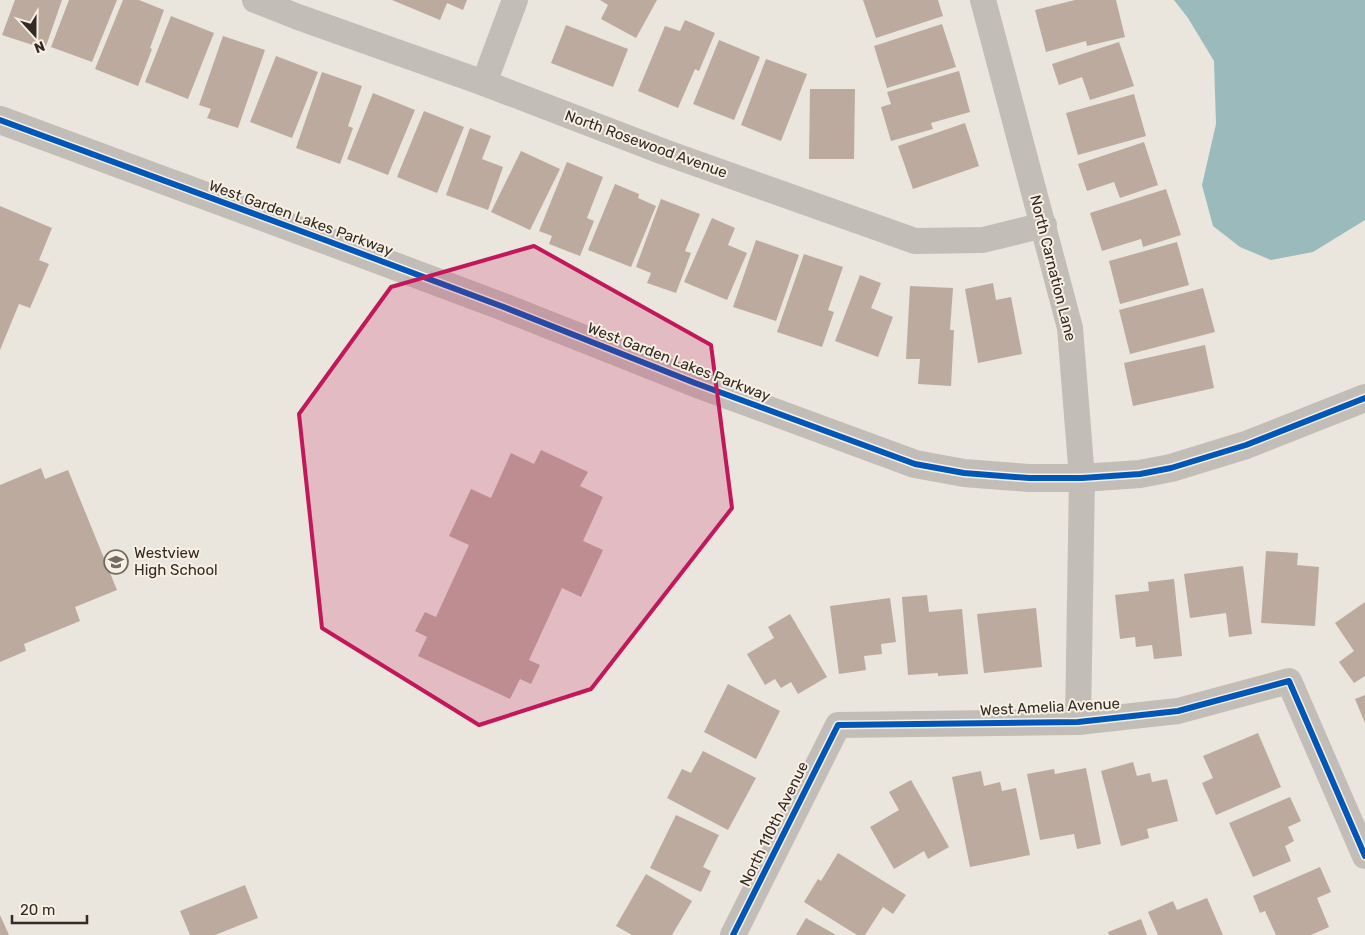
<svg xmlns="http://www.w3.org/2000/svg" width="1365" height="935" viewBox="0 0 1365 935" font-family="Rubik,sans-serif">
  <rect width="100%" height="100%" fill="#eae5dd"/>
  <!-- water -->
  <path fill="#9ababb" d="M1174,0H1365V220L1313,252L1271,260L1240,247L1213,226L1202,185L1216,124L1214,61L1188,18Z"/>
  <!-- building -->
  <g fill="#bdaa9f">
    <path d="M15,0H62L45,49L2,35Z"/>
    <path d="M69,0H117L92,62L51,47Z"/>
    <path d="M123,0H139L164,10L150,48L152,49L138,86L95,69Z"/>
    <path d="M392,0H467L463,10L447,3L440,20Z"/>
    <path d="M600,0H657L636,38L601,19L608,5Z"/>
    <path d="M863,0H938L943,16L876,38Z"/>
    <path d="M1075,0H1116L1125,37L1087,46L1086,41L1046,52L1035,10Z"/>
    <path d="M171,16L214,33L188,99L145,82Z"/>
    <path d="M685,20L715,33L699,71L695,69L678,108L638,91L665,26L680,31Z"/>
    <path d="M942,24L956,67L887,88L874,46Z"/>
    <path d="M566,25L628,49L613,87L551,63Z"/>
    <path d="M223,36L265,50L238,128L207,118L211,109L199,105Z"/>
    <path d="M719,40L760,57L734,120L693,104Z"/>
    <path d="M1119,42L1134,86L1090,100L1082,77L1059,85L1052,64Z"/>
    <path d="M276,56L318,72L292,138L250,122Z"/>
    <path d="M766,59L807,74L781,141L741,125Z"/>
    <path d="M959,71L970,112L931,123L933,129L891,141L881,107L891,104L887,92Z"/>
    <path d="M322,72L362,86L348,126L353,128L340,164L296,148Z"/>
    <path d="M810,89H855L854,159H809Z"/>
    <path d="M373,93L415,110L388,175L347,159Z"/>
    <path d="M1134,94L1146,136L1078,155L1066,113Z"/>
    <path d="M424,111L464,127L437,193L397,177Z"/>
    <path d="M965,123L979,166L913,189L898,146Z"/>
    <path d="M470,128L491,136L482,159L503,167L488,210L446,195Z"/>
    <path d="M1144,142L1158,185L1120,198L1114,182L1087,191L1078,164Z"/>
    <path d="M521,151L560,169L530,230L491,212Z"/>
    <path d="M567,162L603,177L587,218L594,221L580,256L549,244L552,236L539,231Z"/>
    <path d="M615,184L639,194L638,198L656,206L631,267L588,250Z"/>
    <path d="M1166,189L1181,235L1143,247L1141,239L1102,251L1090,213Z"/>
    <path d="M661,199L700,214L685,251L691,253L676,293L647,283L651,273L636,267Z"/>
    <path d="M0,206L52,228L39,260L49,264L30,308L19,304L0,350Z"/>
    <path d="M712,218L735,228L728,245L747,253L727,300L684,282Z"/>
    <path d="M756,240L799,255L776,321L733,307Z"/>
    <path d="M1177,242L1189,285L1120,304L1109,261Z"/>
    <path d="M804,254L843,267L828,310L834,312L822,347L777,332Z"/>
    <path d="M860,275L881,283L871,308L893,317L878,357L835,341Z"/>
    <path d="M993,283L996,300L1011,297L1022,354L978,363L965,289Z"/>
    <path d="M910,286L953,288L950,330H954L951,386L918,384L920,359H906Z"/>
    <path d="M1203,288L1215,332L1130,354L1119,310Z"/>
    <path d="M1205,345L1214,388L1133,406L1124,363Z"/>
    <path d="M541,450L588,472L580,486L603,497L583,541L603,550L581,597L562,588L529,660L540,665L531,684L520,679L510,699L418,656L427,637L415,631L425,612L436,617L469,545L449,536L471,489L491,498L511,453L534,464Z"/>
    <path d="M41,468L45,479L68,470L117,590L75,607L80,621L24,644L26,651L0,662V485Z"/>
    <path d="M1266,551L1298,553L1297,565L1319,567L1315,626L1261,623Z"/>
    <path d="M1243,566L1252,634L1229,637L1226,613L1190,618L1184,574Z"/>
    <path d="M1174,579L1182,656L1154,659L1152,645L1136,647L1135,637L1120,639L1115,595L1149,591L1148,582Z"/>
    <path d="M927,595L929,612L962,609L968,674L938,676V673L908,675L902,597Z"/>
    <path d="M890,598L896,642L881,644L882,654L864,656L866,670L839,674L830,606Z"/>
    <path d="M1365,602V676L1354,683L1339,662L1354,651L1335,623Z"/>
    <path d="M1036,608L1042,667L984,673L977,614Z"/>
    <path d="M790,614L827,677L798,694L791,682L781,688L775,679L765,685L747,654L774,638L768,627Z"/>
    <path d="M728,684L780,711L756,759L704,732Z"/>
    <path d="M1365,695V723L1355,699Z"/>
    <path d="M1258,733L1281,787L1216,815L1202,783L1213,778L1203,756Z"/>
    <path d="M703,751L756,778L728,830L667,798L682,769L691,773Z"/>
    <path d="M1133,762L1137,776L1150,773L1152,782L1167,779L1178,821L1147,829L1149,838L1121,846L1101,771Z"/>
    <path d="M1086,768L1101,844L1077,849L1074,834L1040,840L1027,774L1054,769L1055,774Z"/>
    <path d="M981,771L984,786L1000,782L1002,791L1016,788L1030,855L970,867L952,777Z"/>
    <path d="M911,780L949,847L928,859L924,851L894,869L870,827L899,810L889,792Z"/>
    <path d="M1290,797L1301,821L1288,827L1294,841L1285,846L1291,861L1253,877L1229,823Z"/>
    <path d="M676,815L719,835L703,867L711,871L701,892L650,868Z"/>
    <path d="M838,853L906,895L893,914L883,907L865,935H857L804,902L818,879L821,881Z"/>
    <path d="M1320,867L1331,892L1317,898L1329,927L1311,935H1276L1265,911L1260,913L1253,896Z"/>
    <path d="M646,874L692,901L672,935H632L616,926Z"/>
    <path d="M245,885L258,918L215,935H190L180,911Z"/>
    <path d="M1207,898L1223,935H1158L1148,912L1173,901L1177,910Z"/>
    <path d="M0,915L9,935H0Z"/>
    <path d="M806,918L836,935H796Z"/>
    <path d="M1141,919L1147,935H1109L1108,932Z"/>
  </g>
  <g fill="none" stroke-linecap="round" stroke-linejoin="round">
    <!-- minor -->
    <g stroke="#c3bdb7" stroke-width="26">
      <path d="M255,0L298,17L484,83L664,152L915,241L983,240L1044,225"/>
      <path d="M983,0L1070,328L1082,478L1078,722"/>
      <path d="M484,83L515,0"/>
      <path d="M733,935L838,725L1078,722L1178,711L1289,681L1365,856"/>
    </g>
    <!-- tertiary -->
    <path stroke="#c3bdb7" stroke-width="28" d="M0,120L325,240L501,306L695,383L915,464L964,473L1029,478H1082L1140,474L1171,468L1246,445L1365,398"/>
    <!-- cycleway casing -->
    <g stroke="#f8f0e3" stroke-width="9">
      <g id="cycleway">
        <path d="M0,120L325,240L501,306L695,383L915,464L964,473L1029,478H1082L1140,474L1171,468L1246,445L1365,398"/>
        <path d="M733,935L838,725L1078,722L1178,711L1289,681L1365,856"/>
      </g>
    </g>
    <!-- cycleway -->
    <use href="#cycleway" stroke="#0057b8" stroke-width="6"/>
  </g>
  <!-- marked area -->
  <path fill="#c2185b" fill-opacity="0.2" stroke="#c2185b" stroke-width="4" stroke-linejoin="round" d="M534,246L711,345L732,508L591,689L479,725L322,628L299,414L391,287Z"/>
  <!-- icons -->
  <defs>
    <g id="school-ring" transform="scale(1.25)"><circle r="9.5" fill="#f8f0e3" stroke="#736c65" stroke-width="1.5"/><path d="M0-5L7-2L0 1L-7-2ZM-4 1L0 2.5L4 1V4Q0 6-4 4Z" fill="#736c65"/></g>
  </defs>
  <g fill-rule="evenodd">
    <use href="#school-ring" x="116" y="562"/>
  </g>
  <g text-anchor="middle" stroke-width="4" stroke-linejoin="round" paint-order="stroke">
    <!-- street labels -->
    <g font-size="15" fill="#332b25" stroke="#f8f0e3">
      <text transform="translate(646 144) rotate(20)" y="5">North Rosewood Avenue</text>
      <text transform="translate(301 218) rotate(20)" y="5">West Garden Lakes Parkway</text>
      <text transform="translate(1053 268) rotate(76)" y="5">North Carnation Lane</text>
      <text transform="translate(679 362) rotate(21)" y="5">West Garden Lakes Parkway</text>
      <text transform="translate(1050 707) rotate(-3)" y="5">West Amelia Avenue</text>
      <text transform="translate(774 824) rotate(-64)" y="5">North 110th Avenue</text>
    </g>
    <!-- poi labels -->
    <g font-size="15" fill="#332b25" stroke="#f8f0e3" text-anchor="start">
      <text x="134" y="558">Westview<tspan x="134" dy="17">High School</tspan></text>
    </g>
  </g>
  <!-- north arrow -->
  <g transform="translate(35 35) rotate(159)" stroke="#f8f0e3" stroke-width="4" paint-order="stroke">
  <path d="M0-4L9 19L0 12L-9 19Z" fill="#332b25"/>
  <text y="-8" font-size="14" font-weight="bold" text-anchor="middle" fill="#332b25">N</text>
  </g>
  <!-- scale -->
  <path d="M12 915v8h75v-8" fill="none" stroke="#332b25" stroke-width="2.5"/>
  <text x="20" y="915" font-size="15" fill="#332b25" stroke="#f8f0e3" stroke-width="4" paint-order="stroke">20 m</text>
</svg>
